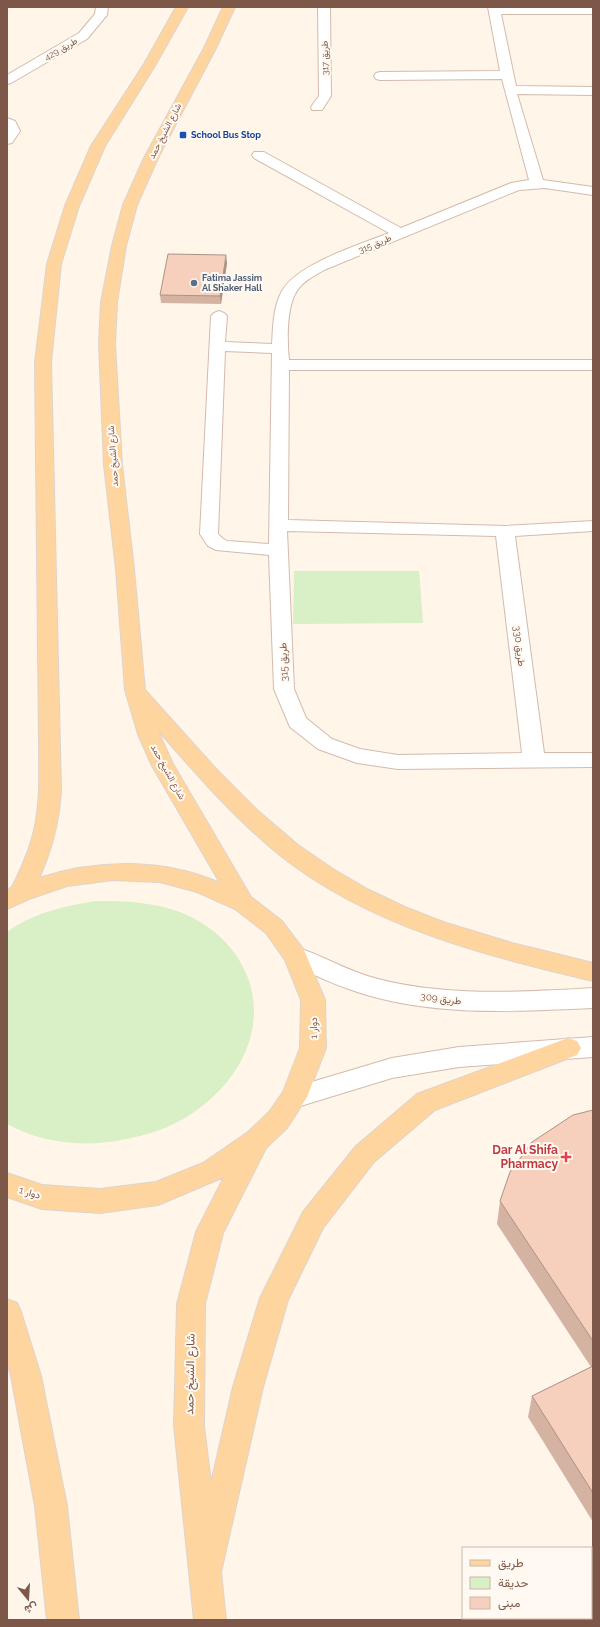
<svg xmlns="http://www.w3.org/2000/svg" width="600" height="1627" viewBox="0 0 600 1627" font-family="Raleway,Vazirmatn,sans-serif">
  <rect width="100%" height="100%" fill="#fff5e9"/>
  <!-- green -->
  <g fill="#d9efc5">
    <path d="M294,571H419L423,623L293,624Z"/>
    <path d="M96,901C125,901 153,902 180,912C208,923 233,944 245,971C275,1037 225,1103 165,1128C149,1134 133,1138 116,1141C80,1147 39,1142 7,1124V932C33,913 65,906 96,901Z"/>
  </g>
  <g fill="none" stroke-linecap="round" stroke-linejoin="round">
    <!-- minor casing -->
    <g stroke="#d3bbac" stroke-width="2">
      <g id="minor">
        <path d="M96,7H108L107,15L87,39L11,83L7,84V75L79,33L95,14Z"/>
        <path d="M318,7H330L331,96L322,110H312L311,107L319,96Z"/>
        <path d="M488,7L593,8V14H501L516,86L593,87V95L517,94L543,180L593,187V195L545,188L519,190L324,270C316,275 305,280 299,288C286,303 287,341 289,360H593V370H289L288,520L505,526L593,521V531L515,536L544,753H593V767L398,769L357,763L318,749L290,727L274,689L269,555L216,550L208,546L200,534L211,316L214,313L219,311L224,313L227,316L225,342L272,344C273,328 273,310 280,295C292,265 359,245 389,233L254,158L252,155L254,152H264L401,228L511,183L529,180L502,79L380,80L376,79L374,76L376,73L380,72L500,71ZM225,351L272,353L269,544L227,541L222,538L218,534ZM287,531L496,536L522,753L398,755L360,749L332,739L306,718L294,689Z"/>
        <path d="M7,118L15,121L20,131L12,143L7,144Z"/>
        <path d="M296,947C324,956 349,972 378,979C448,997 522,992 593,988V1008C522,1011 448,1016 378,998C346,990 317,977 288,962L284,956L288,950Z"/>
        <path d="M593,1037V1057L459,1067L392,1078L294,1108L285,1104L281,1097L285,1090L392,1058L459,1047Z"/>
      </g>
    </g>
    <!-- major casing -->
    <g stroke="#ddd4cf" stroke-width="2">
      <g id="major">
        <path d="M176,7H188L156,64L105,146L79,206L61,264L51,362L61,791C59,823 52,850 39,878C97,859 163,858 220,883L151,764L138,734L125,690L116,569L104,465L99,344L101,302L112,246L123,205L144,158L204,48L223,7H235L216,48L158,158L137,205L126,246L117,302L115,344L122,465L134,569L145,690L218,771L257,810L298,845L333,869L369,890L405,907L443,922L512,943L593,963V981C484,955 371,927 281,856C235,819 196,774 157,729L173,764L251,897L282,921L304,950L325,1000L326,1048L307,1097L287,1128L266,1148L223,1233L205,1304L204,1426L211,1483L233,1387L260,1298L303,1212L356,1146L417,1094L568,1038L577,1041L581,1048L577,1055L435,1110L374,1162L323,1228L288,1300L263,1387L221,1572L226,1620H194L174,1426L177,1304L196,1232L224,1177L158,1205L100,1213L42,1209L7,1197V1173L42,1185L100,1189L156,1182L203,1163L248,1132L269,1112L283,1092L300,1048L301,1000L285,960L266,933L235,909L197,892L160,882L113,880L67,886L29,899L7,909V890L12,887C21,869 30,850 34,830C41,801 39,771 39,741L35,362L47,264L65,206L91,146L144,64Z"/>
        <path d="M7,1299L17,1303L21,1312L41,1376L67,1506L79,1620H47L35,1506L11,1376L7,1361Z"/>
      </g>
    </g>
    <!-- minor -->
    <use href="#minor" fill="#fff" fill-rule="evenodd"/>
    <!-- major -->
    <use href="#major" fill="#ffd59f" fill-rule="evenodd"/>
  </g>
  <!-- wall -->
  <g fill="#d4b3a3">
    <path d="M227,263L221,304L161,303L160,295Z"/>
    <path d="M593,1110V1522L528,1417L532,1396L591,1367L497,1224L500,1201Z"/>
  </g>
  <!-- shaded-wall -->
  <path fill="#ad9284" d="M226,255L227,263L221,304L220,296Z"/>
  <!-- building -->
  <g fill="#f7d0bd" stroke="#ad9284">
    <path d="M168,254L226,255L220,296L160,295Z"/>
    <path d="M593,1110V1341L500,1201L510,1172L532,1142L573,1115Z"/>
    <path d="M593,1366V1493L532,1396Z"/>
  </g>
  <!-- markers -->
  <rect fill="#1a4fb4" stroke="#fff9f1" stroke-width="1.5" x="179" y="131" width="8" height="8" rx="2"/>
  <circle fill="#5c6f8a" stroke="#fff9f1" stroke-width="1.5" cx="194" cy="283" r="4"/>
  <path fill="#e0444e" stroke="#fff9f1" stroke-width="1.5" d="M564 1151h4v4h4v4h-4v4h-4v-4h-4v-4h4z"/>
  <g text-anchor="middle" stroke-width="4" stroke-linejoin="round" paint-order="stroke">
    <!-- far-street labels -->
    <g font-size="9" fill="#7d5848" stroke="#fff9f1">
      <text transform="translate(61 49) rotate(-30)" y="3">طريق 429</text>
      <text transform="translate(325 58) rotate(-91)" y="3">طريق 317</text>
      <text transform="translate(165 131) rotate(-63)" y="3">شارع الشيخ حمد</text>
      <text transform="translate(375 244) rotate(-23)" y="3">طريق 315</text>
      <text transform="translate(113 456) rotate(-94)" y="3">شارع الشيخ حمد</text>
      <text transform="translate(168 772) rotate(61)" y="3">شارع الشيخ حمد</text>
    </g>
    <!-- far-transit labels -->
    <g font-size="9" font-weight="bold" fill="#164399" stroke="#fff9f1" text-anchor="start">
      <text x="191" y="138">School Bus Stop</text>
    </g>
    <!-- far-service labels -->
    <g font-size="9" font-weight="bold" fill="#4e5e75" stroke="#fff9f1" text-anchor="start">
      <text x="202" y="281">Fatima Jassim<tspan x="202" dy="10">Al Shaker Hall</tspan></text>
    </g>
    <!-- street labels -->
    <g font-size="10" fill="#7d5848" stroke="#fff9f1">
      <text transform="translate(520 646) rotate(83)" y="4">طريق 330</text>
      <text transform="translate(283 662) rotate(-92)" y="4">طريق 315</text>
      <text transform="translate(441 998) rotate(7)" y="4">طريق 309</text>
      <text transform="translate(313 1028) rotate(-90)" y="4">دوار 1</text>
      <text transform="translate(30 1192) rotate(16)" y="4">دوار 1</text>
    </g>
    <!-- near-health labels -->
    <g font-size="12" font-weight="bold" fill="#be3a42" stroke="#fff9f1" text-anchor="end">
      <text x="558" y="1154">Dar Al Shifa<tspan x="558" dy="14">Pharmacy</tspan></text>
    </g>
    <!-- near-street labels -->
    <g font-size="12" fill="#7d5848" stroke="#fff9f1">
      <text transform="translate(190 1374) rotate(-89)" y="4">شارع الشيخ حمد</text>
    </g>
  </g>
  <!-- border -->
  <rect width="600" height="1627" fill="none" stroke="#7d5848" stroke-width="16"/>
  <!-- legend -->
  <rect x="462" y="1547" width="130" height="72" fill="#fff9f1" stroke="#cbb9ad"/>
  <rect x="470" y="1560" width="20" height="6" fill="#ffd59f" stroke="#cbb9ad"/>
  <text x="498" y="1567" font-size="12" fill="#7d5848">طريق</text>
  <rect x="470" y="1577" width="20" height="12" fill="#d9efc5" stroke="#cbb9ad"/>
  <text x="498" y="1587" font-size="12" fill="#7d5848">حديقة</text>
  <rect x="470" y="1597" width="20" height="12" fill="#f7d0bd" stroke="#cbb9ad"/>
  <text x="498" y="1607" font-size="12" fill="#7d5848">مبنى</text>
  <!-- north arrow -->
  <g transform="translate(28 1599) rotate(162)" stroke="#fff9f1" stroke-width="3" paint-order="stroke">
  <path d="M0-3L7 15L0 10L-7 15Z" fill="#7d5848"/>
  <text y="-6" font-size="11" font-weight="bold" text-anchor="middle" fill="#7d5848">ش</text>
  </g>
</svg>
